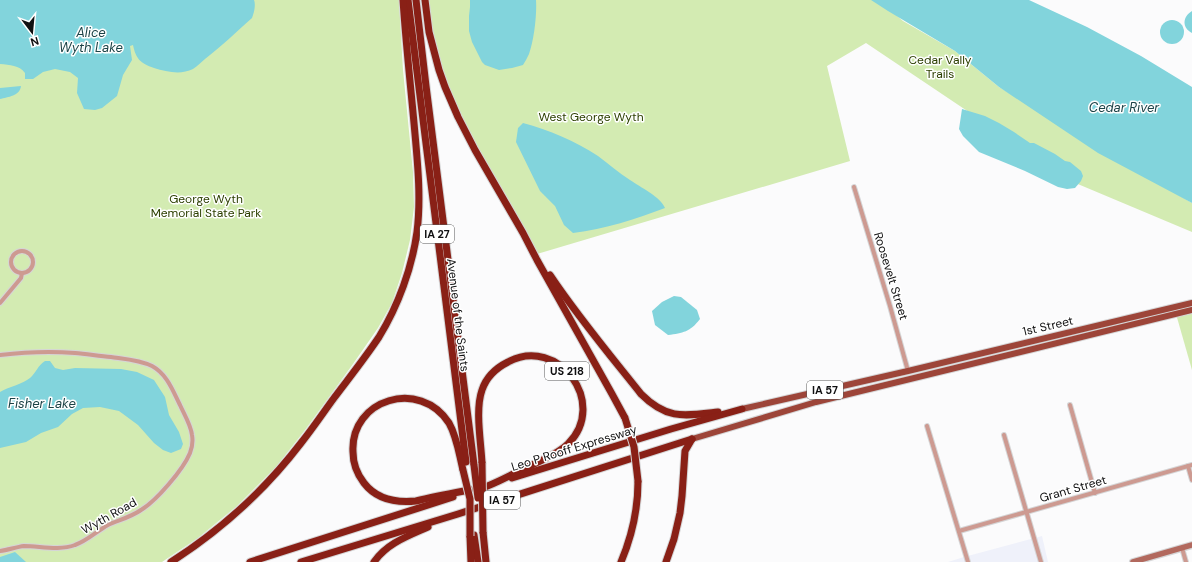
<svg xmlns="http://www.w3.org/2000/svg" width="1192" height="562" viewBox="0 0 1192 562" font-family="'DM Sans',sans-serif">
  <rect width="100%" height="100%" fill="#fbfbfc"/>
  <!-- built -->
  <path fill="#eff1fa" d="M1042,536L1048,562H948L964,557Z"/>
  <!-- green -->
  <g fill="#d3ebb2">
    <path d="M0,0H399L403,70L413,172L414,207L410,240L402,273L392,303L378,328L353,364L305,430L276,467L237,506L198,538L162,562H0Z"/>
    <path d="M426,0H879L903,21L955,51L999,87L1192,203V232L1073,182L866,43L827,66L850,161L537,254L482,162L445,87L429,32Z"/>
    <path d="M1192,310V370L1176,314Z"/>
  </g>
  <!-- water -->
  <g fill="#82d4dc">
    <path d="M0,0H254C256,5 254,13 252,18C236,32 222,46 205,59C201,62 198,66 193,69C181,75 167,72 154,68C140,63 136,59 133,45L130,46L132,60L123,75L117,96L102,108L95,110L84,109L77,93L78,78L70,72L55,69L43,72L33,79H25V73C19,65 10,65 0,64Z"/>
    <path d="M470,0H536C537,15 534,40 529,54C527,58 525,62 523,65L512,68L499,70L485,65L482,62L472,42L469,31V16L470,7Z"/>
    <path d="M871,0H1029L1087,27L1141,56L1192,87V203L1098,153L999,87L955,51L888,11Z"/>
    <path d="M1192,11V33C1182,28 1182,17 1192,11Z"/>
    <circle cx="1172" cy="32" r="12"/>
    <path d="M21,86C20,96 8,97 0,99V88Z"/>
    <path d="M962,109L985,116L999,123L1014,132L1030,143H1034L1055,154L1065,161L1070,162L1081,171L1083,176L1081,181L1075,188L1067,189L1058,187L1025,171L979,152L963,136L959,129Z"/>
    <path d="M523,123C549,130 575,141 598,156C609,164 619,173 630,180C640,187 661,197 665,208C636,219 605,229 573,233L564,225L555,206L540,191L516,142L518,128Z"/>
    <path d="M674,296L681,297L697,310L700,319C690,332 683,333 668,335L655,325L652,311L662,302Z"/>
    <path d="M45,361H50L55,368L63,370L75,368L121,369L137,372L154,380L165,397L169,415L179,432L183,444L181,449L171,453L163,450L154,443L138,425L119,411L100,407L83,408L72,414L58,427L41,433L26,442L0,448V392C8,387 23,384 30,378C36,373 38,365 45,361Z"/>
    <path d="M15,552L26,562H0V557Z"/>
  </g>
  <g fill="none" stroke-linecap="round" stroke-linejoin="round">
    <!-- street casing -->
    <g stroke="#d5d5d6" stroke-width="6">
      <g id="street">
        <path d="M854,187L890,306L908,371"/>
        <circle cx="22" cy="262" r="11"/>
        <path d="M0,303L21,278L22,273"/>
        <path d="M0,355C25,352 50,351 75,353C87,354 99,356 111,357C125,359 140,360 152,366C167,374 173,391 180,405C184,414 191,425 192,435C193,441 192,448 190,453C183,470 156,501 141,510C131,517 119,520 108,525C97,531 87,541 75,545C59,551 40,546 24,546C16,547 8,550 0,551"/>
        <path d="M1070,405L1095,493"/>
        <path d="M927,426L968,562"/>
        <path d="M1004,435L1041,562"/>
        <path d="M1188,466L1192,480"/>
        <path d="M959,531L1192,465"/>
        <path d="M1182,548L1186,562"/>
      </g>
    </g>
    <!-- secondary casing -->
    <g stroke="#d5d5d6" stroke-width="8">
      <path id="secondary" d="M1133,562L1192,545"/>
    </g>
    <!-- primary casing -->
    <g stroke="#d5d5d6" stroke-width="8">
      <g id="primary">
        <path d="M742,409L908,371L1192,303"/>
        <path d="M692,439L816,402L1192,310"/>
      </g>
    </g>
    <!-- highway casing -->
    <g stroke="#d5d5d6" stroke-width="9">
      <g id="highway">
        <path d="M408,0L466,462"/>
        <path d="M416,0L426,86L474,465"/>
        <path d="M425,0L429,32L439,70L445,87L458,117L475,150L523,233L537,260L612,394L625,418"/>
        <path d="M550,275C578,317 610,355 641,394C667,420 684,416 718,412"/>
        <path d="M463,470C459,454 457,437 449,423C420,378 350,399 353,452C353,464 357,474 364,483C377,500 396,503 416,501C432,497 448,494 464,491C471,490 478,489 485,487C501,481 516,472 532,465C544,459 558,454 568,444C609,403 558,335 508,362C496,368 486,378 482,390C475,410 481,442 482,463"/>
        <path d="M512,478L671,429L742,409"/>
        <path d="M483,532L486,562"/>
        <path d="M474,535L478,562"/>
        <path d="M470,536L471,562"/>
        <path d="M171,562C221,530 265,490 301,443C313,428 323,413 334,398C349,378 365,358 379,337C398,306 412,268 417,232C421,200 418,167 415,134C411,89 406,45 403,0"/>
        <path d="M250,562L453,497"/>
        <path d="M301,562L458,514L692,439"/>
        <path d="M374,562C387,543 408,536 428,527"/>
        <path d="M621,562C632,536 638,509 638,481"/>
        <path d="M666,562L674,539L680,513L682,496L685,451L692,439"/>
      </g>
    </g>
    <!-- street -->
    <use href="#street" stroke="#cd9a91" stroke-width="4"/>
    <!-- secondary -->
    <use href="#secondary" stroke="#b2695e" stroke-width="5.5"/>
    <!-- primary -->
    <use href="#primary" stroke="#9d4539" stroke-width="6"/>
    <!-- highway -->
    <use href="#highway" stroke="#892016" stroke-width="7"/>
    <!-- highway-bridge casing -->
    <g stroke="#d5d5d6" stroke-width="9" stroke-linecap="butt">
      <g id="highway-bridge">
        <path d="M625,418L634,447L638,481"/>
        <path d="M482,463L483,532"/>
        <path d="M474,465L478,498"/>
        <path d="M463,470L470,499V536"/>
      </g>
    </g>
    <!-- highway-bridge -->
    <use href="#highway-bridge" stroke="#892016" stroke-width="7"/>
  </g>
  <g text-anchor="middle" stroke-width="3" stroke-linejoin="round" paint-order="stroke">
    <!-- shield labels -->
    <g fill="#fff" stroke="#585858" stroke-width="1">
      <rect x="420" y="225" width="34" height="18" rx="3"/>
      <rect x="545" y="362" width="44" height="18" rx="3"/>
      <rect x="807" y="381" width="36" height="18" rx="3"/>
      <rect x="484" y="491" width="36" height="18" rx="3"/>
    </g>
    <g font-size="11" font-weight="bold" fill="#101011">
      <text x="437" y="238">IA 27</text>
      <text x="567" y="375">US 218</text>
      <text x="825" y="394">IA 57</text>
      <text x="502" y="504">IA 57</text>
    </g>
    <!-- park labels -->
    <g font-size="12" fill="#2c3f00" stroke="#fff">
      <text x="940" y="64">Cedar Vally<tspan x="940" dy="14">Trails</tspan></text>
      <text x="591" y="121">West George Wyth</text>
      <text x="206" y="203">George Wyth<tspan x="206" dy="14">Memorial State Park</tspan></text>
    </g>
    <!-- street labels -->
    <g font-size="12" fill="#101011" stroke="#fff">
      <text transform="translate(891 276) rotate(73)" y="4">Roosevelt Street</text>
      <text transform="translate(458 315) rotate(83)" y="4">Avenue of the Saints</text>
      <text transform="translate(1048 326) rotate(-13)" y="4">1st Street</text>
      <text transform="translate(574 448) rotate(-17)" y="4">Leo P Rooff Expressway</text>
      <text transform="translate(1073 489) rotate(-16)" y="4">Grant Street</text>
      <text transform="translate(109 516) rotate(-29)" y="4">Wyth Road</text>
    </g>
    <!-- water labels -->
    <g font-size="13" font-style="italic" fill="#1b4246" stroke="#fff">
      <text x="91" y="37">Alice<tspan x="91" dy="15">Wyth Lake</tspan></text>
      <text x="1124" y="112">Cedar River</text>
      <text x="42" y="408">Fisher Lake</text>
    </g>
  </g>
  <!-- north arrow -->
  <g transform="translate(32 32) rotate(164)" stroke="#ffffff" stroke-width="3" paint-order="stroke">
  <path d="M0-3L7 15L0 10L-7 15Z" fill="#101011"/>
  <text y="-6" font-size="11" font-weight="bold" text-anchor="middle" fill="#101011">N</text>
  </g>
</svg>
